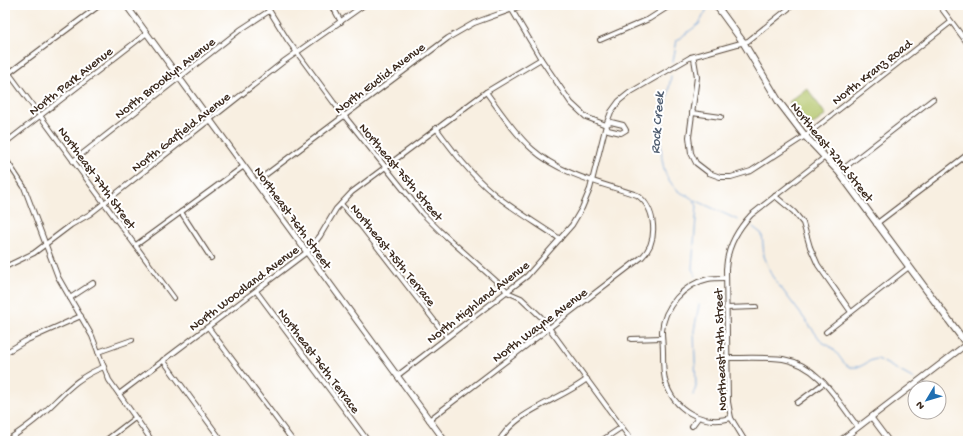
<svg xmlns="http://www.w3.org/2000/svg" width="973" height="446" viewBox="0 0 973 446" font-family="'Gochi Hand',sans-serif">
  <rect width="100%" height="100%" fill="#fff"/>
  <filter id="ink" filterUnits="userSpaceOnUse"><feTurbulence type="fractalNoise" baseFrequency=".025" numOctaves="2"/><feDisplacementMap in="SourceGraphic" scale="8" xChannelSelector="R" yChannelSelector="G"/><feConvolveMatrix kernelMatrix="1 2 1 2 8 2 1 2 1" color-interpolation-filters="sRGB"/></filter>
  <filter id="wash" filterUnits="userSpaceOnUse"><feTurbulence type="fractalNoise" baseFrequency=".012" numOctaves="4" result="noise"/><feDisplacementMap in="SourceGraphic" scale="16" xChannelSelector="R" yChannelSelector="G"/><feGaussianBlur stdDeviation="0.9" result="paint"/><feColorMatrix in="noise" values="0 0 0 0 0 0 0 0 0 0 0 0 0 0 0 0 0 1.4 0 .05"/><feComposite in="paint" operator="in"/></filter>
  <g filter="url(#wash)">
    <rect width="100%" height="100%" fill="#f8efe1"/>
    <!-- green -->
    <path fill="#b2c569" stroke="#767844" d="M807,88L826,115L808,128L789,102Z"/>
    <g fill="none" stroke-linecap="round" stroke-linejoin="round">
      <!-- stream -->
      <g stroke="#6c9fd8" stroke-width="1">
        <path d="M188,5L191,6"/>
        <path d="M673,62L677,40L699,24L707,9"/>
        <path d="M671,76C667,105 654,149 667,177C669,180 675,189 678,191C686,196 693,196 697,206L692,269L696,276"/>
        <path d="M695,200L738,220"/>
        <path d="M753,227L762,234L764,256L772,276L822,342C826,344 830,346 833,349C841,356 844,370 857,367C865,366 869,359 878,359L914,379"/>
        <path d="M924,384L930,388"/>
        <path d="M693,395L696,387L694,331L699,305"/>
      </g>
    </g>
  </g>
  <g filter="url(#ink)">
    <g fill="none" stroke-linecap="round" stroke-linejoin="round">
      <!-- minor casing -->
      <g stroke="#57483b" stroke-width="6">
        <g id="minor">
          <path d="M266,5L287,39L334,103L423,214L440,231L504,288L507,292L521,298L541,317L632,441"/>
          <path d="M332,5L341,22"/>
          <path d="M509,5L541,59L571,103L586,117L606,125"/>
          <path d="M939,5L968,44"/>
          <path d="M600,40L649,19L671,5"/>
          <path d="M691,57L694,59L697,77L689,137L691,153L696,163L709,173L720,177H731L751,171L805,136L951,22"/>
          <path d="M5,68L174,298"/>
          <path d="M9,73L100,5"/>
          <path d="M692,113L721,117"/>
          <path d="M611,122L623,125L626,130L621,133L608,130L606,125Z"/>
          <path d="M436,128C453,151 471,175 493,193C514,210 538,224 560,239"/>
          <path d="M5,143L147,33"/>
          <path d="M5,158L24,187L58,277L92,336L109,380L152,441"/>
          <path d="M73,161L240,30L269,11"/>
          <path d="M839,172L933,99"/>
          <path d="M256,182L448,38L474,23L524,5"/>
          <path d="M775,196L794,212L803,223L810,247L818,265L851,312"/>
          <path d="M341,204L361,226L447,337"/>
          <path d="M181,212L211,258"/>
          <path d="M876,224L968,154"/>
          <path d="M136,245L244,166"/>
          <path d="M5,267L34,253L71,225L90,214L283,62L364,5"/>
          <path d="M726,278C720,278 713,278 708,279C684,284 664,307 662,331C662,338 663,345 663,352C663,361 663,371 665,380C673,410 702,426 731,418"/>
          <path d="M256,291L368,441"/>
          <path d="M70,298L93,283"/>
          <path d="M726,308L756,307"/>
          <path d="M208,327L293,441"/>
          <path d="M826,332L909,267"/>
          <path d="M631,339L662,338"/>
          <path d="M98,352L132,340"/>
          <path d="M5,353L25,341L81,316"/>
          <path d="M727,358C745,358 765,357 783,359C819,365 837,400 858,427"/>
          <path d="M163,360L222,441"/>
          <path d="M397,376L527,276L572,225L582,208L590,189L606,125L611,112L619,101L629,93L691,57L748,41L793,5"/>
          <path d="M119,394L307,252L320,236L336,209L352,192L486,92L541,59"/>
          <path d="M797,403L824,383"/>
          <path d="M871,417L889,441"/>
          <path d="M429,420L642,257C659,241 656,208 637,195C601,183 561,175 532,149C514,133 500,111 486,92"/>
          <path d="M692,426L698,418"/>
          <path d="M6,441C18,433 30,425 41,415C63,395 76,377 104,367"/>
          <path d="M105,441L135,418"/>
          <path d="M499,441C518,409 559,401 587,379"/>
          <path d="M601,441L622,427"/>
          <path d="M745,441L731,418L728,402L726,269C727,249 737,230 751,215L825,157"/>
        </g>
      </g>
      <!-- tertiary casing -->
      <g stroke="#57483b" stroke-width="7">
        <g id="tertiary">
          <path d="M126,5L445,441"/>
          <path d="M840,441L968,343"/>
        </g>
      </g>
      <!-- secondary casing -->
      <g stroke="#57483b" stroke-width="8">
        <path id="secondary" d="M716,5L743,42L779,102L805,136L839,172L968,346"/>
      </g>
      <!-- minor -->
      <use href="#minor" stroke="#fff" stroke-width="4"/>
      <!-- tertiary -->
      <use href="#tertiary" stroke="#fff" stroke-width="5"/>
      <!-- secondary -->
      <use href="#secondary" stroke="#fff" stroke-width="6"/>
    </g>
  </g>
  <g text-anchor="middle" stroke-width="4" stroke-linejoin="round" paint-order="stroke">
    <!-- street labels -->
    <g font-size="13" fill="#3b2a1e" stroke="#fff">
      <text transform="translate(871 71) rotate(-38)" y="5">North Kranz Road</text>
      <text transform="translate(164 77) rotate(-38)" y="5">North Brooklyn Avenue</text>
      <text transform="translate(379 77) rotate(-37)" y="5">North Euclid Avenue</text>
      <text transform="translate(70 80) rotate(-38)" y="5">North Park Avenue</text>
      <text transform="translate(180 131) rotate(-38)" y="5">North Garfield Avenue</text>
      <text transform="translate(833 151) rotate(51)" y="5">Northeast 72nd Street</text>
      <text transform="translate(402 171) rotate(50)" y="5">Northeast 75th Street</text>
      <text transform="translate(98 177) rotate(54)" y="5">Northeast 77th Street</text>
      <text transform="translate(294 217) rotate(54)" y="5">Northeast 76th Street</text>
      <text transform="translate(394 254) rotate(51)" y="5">Northeast 75th Terrace</text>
      <text transform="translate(243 287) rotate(-37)" y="5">North Woodland Avenue</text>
      <text transform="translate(477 301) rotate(-38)" y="5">North Highland Avenue</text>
      <text transform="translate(539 324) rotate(-37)" y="5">North Wayne Avenue</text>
      <text transform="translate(719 350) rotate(-92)" y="5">Northeast 74th Street</text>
      <text transform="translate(320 360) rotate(53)" y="5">Northeast 76th Terrace</text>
    </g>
    <!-- water labels -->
    <g font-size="14" font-style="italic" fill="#515f72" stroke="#fff">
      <text transform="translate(656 123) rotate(-86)" y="5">Rock Creek</text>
    </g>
  </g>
  <!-- margin -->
  <rect width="973" height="446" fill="none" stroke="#fff" stroke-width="20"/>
  <!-- north arrow -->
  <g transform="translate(927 400) rotate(232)"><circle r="19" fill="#ffffff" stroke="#b1aaa5"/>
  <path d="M0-3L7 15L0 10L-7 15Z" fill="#1f6fb2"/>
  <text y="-6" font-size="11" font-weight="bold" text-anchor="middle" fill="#3b2a1e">N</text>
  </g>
</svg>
